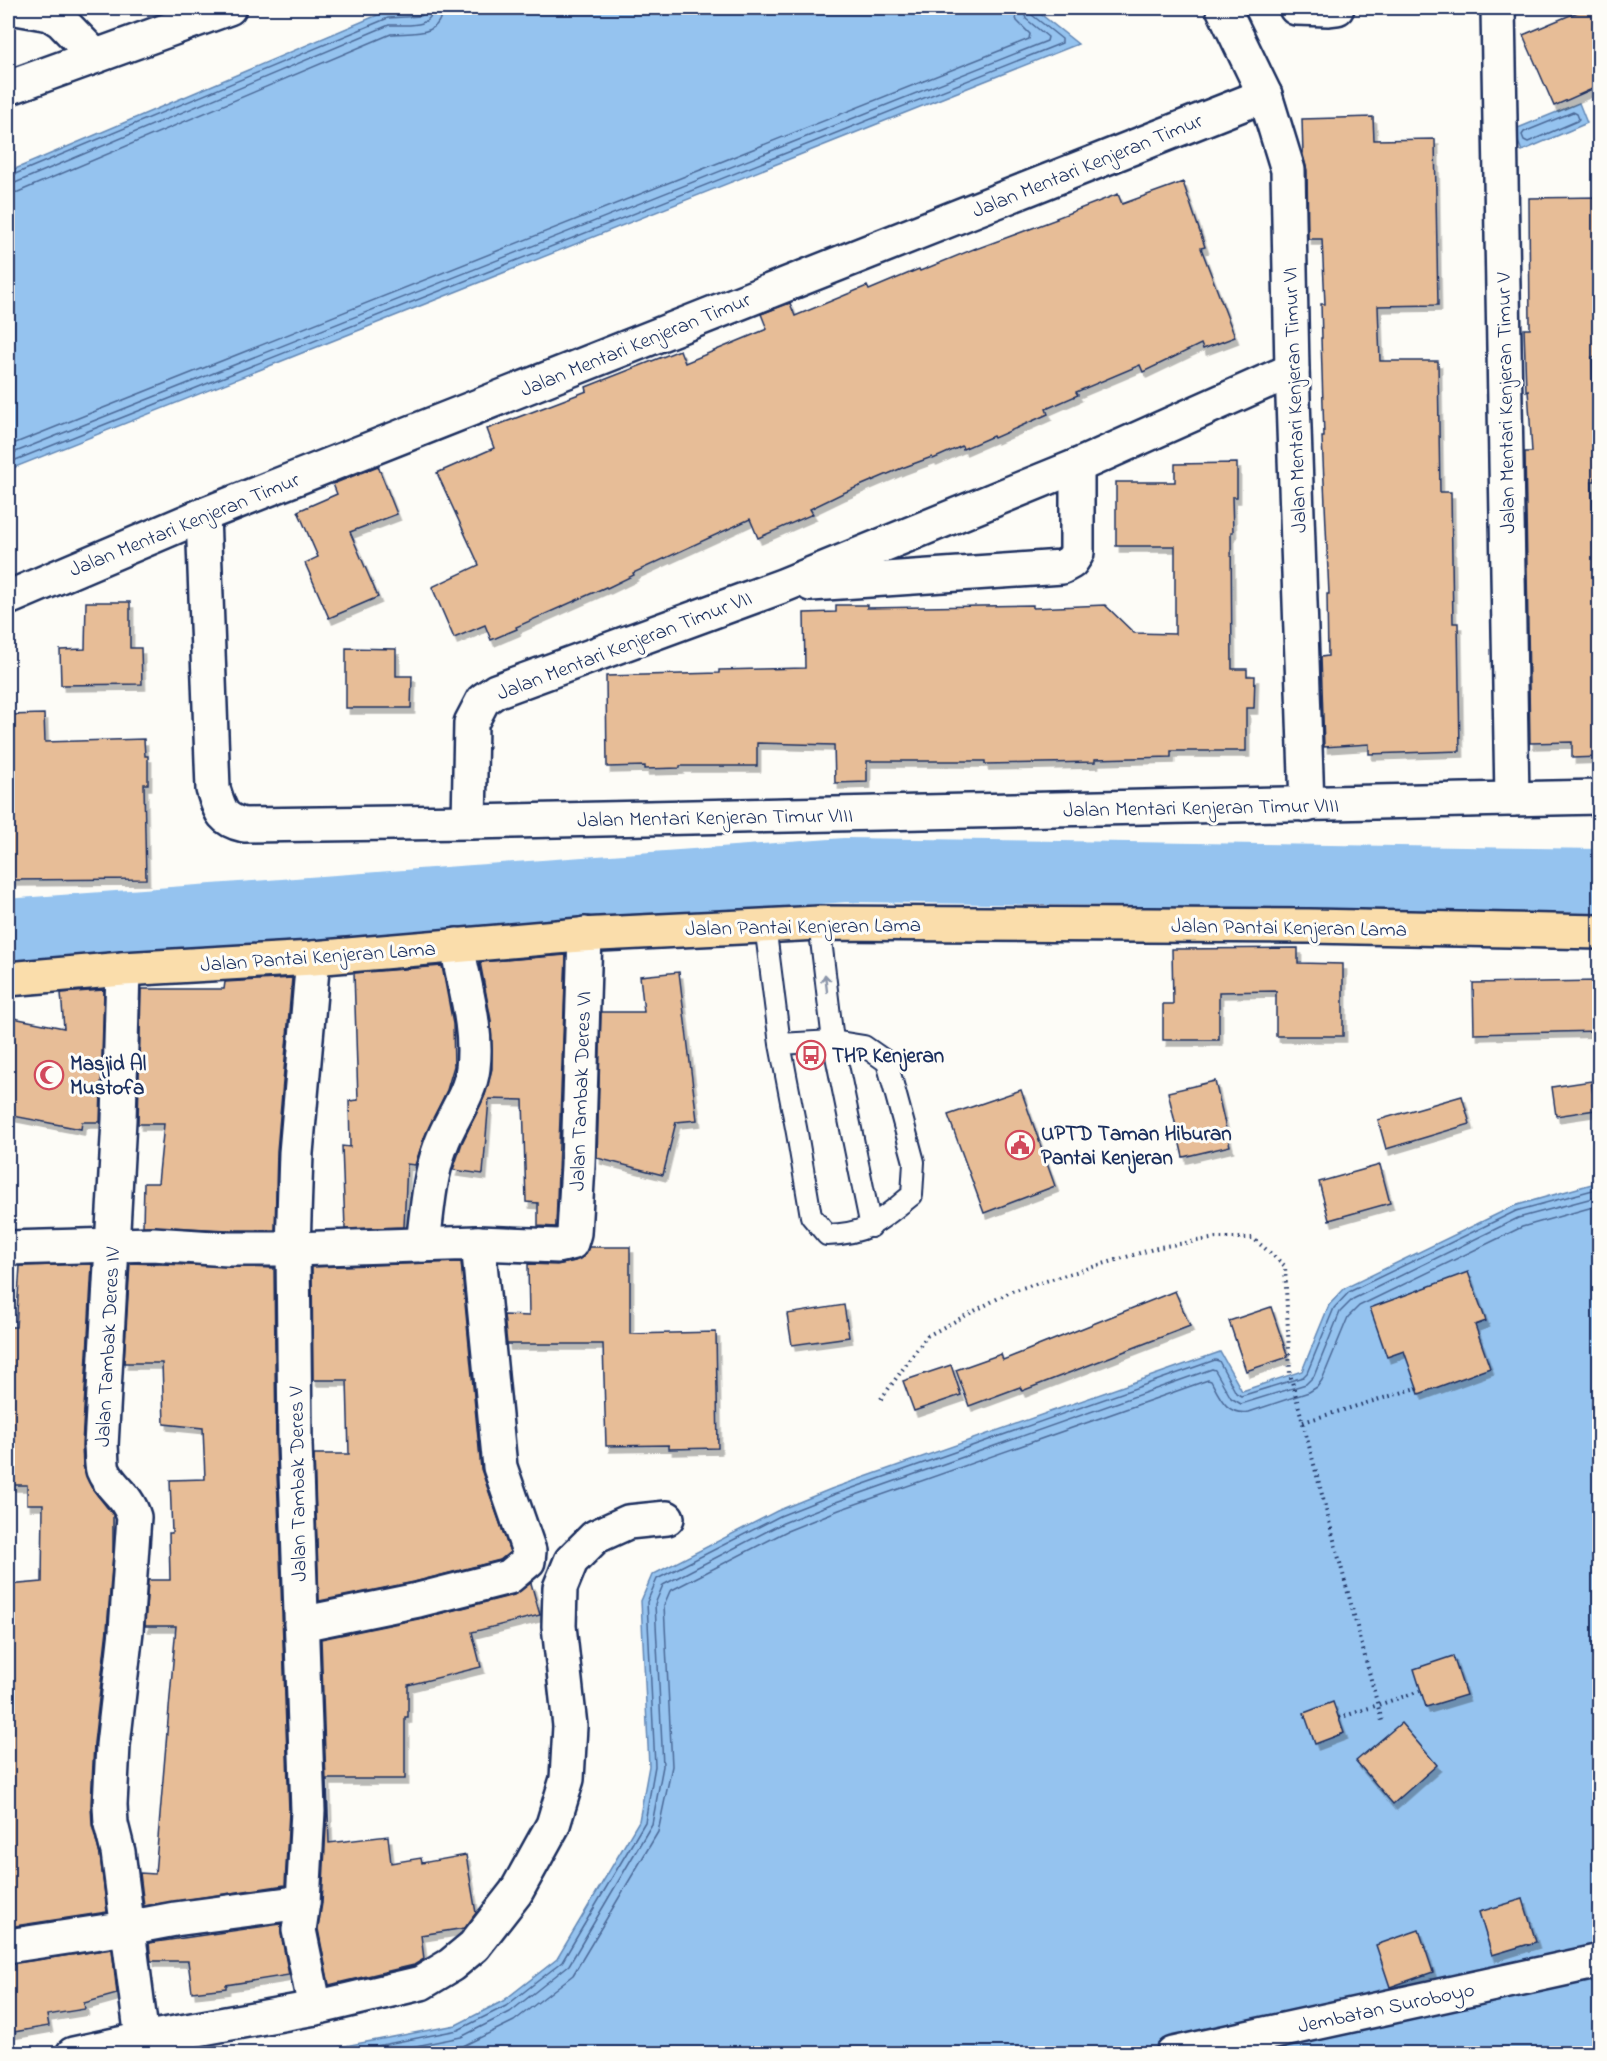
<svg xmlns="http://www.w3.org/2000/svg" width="1607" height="2061" viewBox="0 0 1607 2061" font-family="'Indie Flower',sans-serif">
  <defs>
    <filter id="shadow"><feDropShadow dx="3.5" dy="6" stdDeviation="0" flood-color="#0004"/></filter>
  </defs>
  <rect width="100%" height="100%" fill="#fdfcf7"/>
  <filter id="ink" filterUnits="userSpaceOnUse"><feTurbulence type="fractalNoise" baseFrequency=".0167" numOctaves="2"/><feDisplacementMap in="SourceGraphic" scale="12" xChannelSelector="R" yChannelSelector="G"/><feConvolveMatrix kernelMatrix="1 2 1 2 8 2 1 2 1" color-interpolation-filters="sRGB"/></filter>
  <g filter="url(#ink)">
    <!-- water -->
    <g fill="#95c3ef" stroke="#6488b5" stroke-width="1.5">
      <path d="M526,8H1033L1078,44L8,470V172L387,11Z"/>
      <path d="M1579,103L1587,123L1522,151L1513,130Z"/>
      <path d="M1599,1182V2053L303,2054L456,2025L503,2001L557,1959L639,1821L649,1766L641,1601L652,1575L777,1511L831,1489L1220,1352L1242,1391L1302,1371L1329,1305L1345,1288L1514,1206Z"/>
    </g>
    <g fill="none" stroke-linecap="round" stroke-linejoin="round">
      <!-- shore -->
      <g stroke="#4c6a98" stroke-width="1.5">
        <path d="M1573,112L1577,114L1579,119L1577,121L1528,142L1524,140L1522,135L1524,132Z"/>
        <path d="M8,177L388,18L421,16L425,13V8"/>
        <path d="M8,184L15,183L389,25C406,24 431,30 433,8"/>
        <path d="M8,193L18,192L391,34C413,32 441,38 442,8"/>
        <path d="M8,446L1029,39L1030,34L1017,21L1013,8"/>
        <path d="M8,455L1047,41L1048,37L1026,19L1023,8"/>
        <path d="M8,463L1062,43V39L1032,15L1030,8"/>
        <path d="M336,2054L458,2030L506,2006L562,1962L645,1822L655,1766L647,1602L657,1579L780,1516L833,1495L1215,1360L1219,1361L1236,1393L1241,1396L1303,1377L1307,1373L1334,1308L1349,1292L1516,1211L1600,1188"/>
        <path d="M376,2054L461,2037L510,2012L569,1965L652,1824L663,1766L655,1604L663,1585L783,1523L836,1502L1212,1369L1215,1370L1231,1398L1241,1404L1306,1384L1314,1376L1340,1312L1353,1299L1518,1218L1600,1196"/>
        <path d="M425,2054L463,2046L514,2021L573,1975L658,1832L672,1766L664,1605L670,1591L787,1531L839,1510L1208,1380L1211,1381C1220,1398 1227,1416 1249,1412L1309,1392L1317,1387L1322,1380L1348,1317L1359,1306L1522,1227L1600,1205"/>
      </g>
      <!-- river -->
      <path stroke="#95c3ef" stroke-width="64" d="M8,931L846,870L1600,881"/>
    </g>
    <!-- building -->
    <g fill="#e7bd97" stroke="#1b2f5e" stroke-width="1.5" filter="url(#shadow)">
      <path d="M1587,8H1599V86L1554,106L1523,35Z"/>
      <path d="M1373,117L1374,140L1435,139L1438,305L1378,306L1380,361H1438L1440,492H1451L1453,623H1458L1460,751L1369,754V744L1324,747L1321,657L1328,656L1327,594H1329L1322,437H1324L1321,338H1322L1321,304H1325L1322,239H1308L1307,170L1303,155L1302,119Z"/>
      <path d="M1183,182L1205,247L1201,248L1235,337L1203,349L1201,344L1143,372L1140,365L1076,392L1078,395L1046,409L1048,414L994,438L993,436L963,449L962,446L933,459L932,457L902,468L841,494L810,509L813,514L758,538L750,519L633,573L634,575L607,588L606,587L516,627L517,629L491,640L485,625L454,638L432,587L479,565L437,473L494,448L487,429L587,391L586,387L680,350L685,363L767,329L761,314L790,303L795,316L867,286L869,290L919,269L920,271L976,248V249L1057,219L1056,218L1118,194L1122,204Z"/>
      <path d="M1599,197V357H1592L1595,481H1592L1595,617L1599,616V757L1572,758V742L1530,743L1525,452H1532L1528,390L1526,391L1524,329H1530L1529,198Z"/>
      <path d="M1237,463V497H1232L1233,532H1231L1232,669H1247V676H1255L1254,708H1246V751H1171V757L1095,759V762L985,764V761H867V782L835,783L834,745L757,743V766H680V768L645,769V766L607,767L606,676L719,673V670L805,668L804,613L836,612V605H867V608L1033,605V608L1105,605L1134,633L1175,634V546H1116V482H1175V464Z"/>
      <path d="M378,466L397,514L350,532L378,597L329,618L305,563L318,557L298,511L337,494L333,484Z"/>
      <path d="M86,602H130V648H141L142,684L61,685L60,650L85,649Z"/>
      <path d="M346,648L396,649V676H412L411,708H346Z"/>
      <path d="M44,714L45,742L144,739L145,756H148V784H144L146,879L8,880V715Z"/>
      <path d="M1298,948V963L1343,964V1036H1276V991L1219,992V1040H1163V1004H1173L1172,949Z"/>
      <path d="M566,955L556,1227L538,1226V1203L526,1202L523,1100L489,1099L483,1174L453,1170L462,1143L485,1095L492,1069L491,1020L480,962Z"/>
      <path d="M442,966L453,1024L454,1066L447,1090L424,1138L415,1165L407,1164L404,1227L345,1229L342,1146L350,1147L349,1101L358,1100L354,973Z"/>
      <path d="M679,972L697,1120L676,1122L663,1175L597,1158L601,1012H644L640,976Z"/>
      <path d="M292,978L277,1151L275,1230H229L143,1226L144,1183H158L164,1124H138L141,989H224L225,982Z"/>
      <path d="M1599,981V1031L1474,1034L1473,983Z"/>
      <path d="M104,990L100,1122H82L81,1129L8,1115V1017L64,1028L61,993Z"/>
      <path d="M1215,1081L1230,1146L1183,1157L1168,1092Z"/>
      <path d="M1591,1081L1595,1110L1556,1116L1552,1087Z"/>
      <path d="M1021,1090L1055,1186L984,1213L948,1115Z"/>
      <path d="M1462,1096L1470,1124L1386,1149L1378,1120Z"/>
      <path d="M1380,1165L1390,1203L1329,1220L1319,1182Z"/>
      <path d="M589,1247H630V1334L716,1332L718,1448L669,1449V1445L606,1446L603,1344H507L504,1315L529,1316L528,1264L557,1265L575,1261L584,1256Z"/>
      <path d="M461,1262L481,1469L510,1552L500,1560L414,1582L319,1601L314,1454H349L347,1380H313L312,1267Z"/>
      <path d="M130,1263L274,1268L276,1445L289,1811L285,1885L144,1906L140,1873L155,1874L176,1626H145L148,1580H170L169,1533H172L170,1480L205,1479L203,1428L164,1424L162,1363H124Z"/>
      <path d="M92,1264L82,1445L83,1466L91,1487L113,1515V1554L107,1629L94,1743L91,1804L92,1825L100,1855L107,1912L8,1927V1585L42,1582L43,1504H27V1485H8V1327H16L20,1266Z"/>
      <path d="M1468,1272L1486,1321L1475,1325L1490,1368L1419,1394L1404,1351L1387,1357L1370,1308Z"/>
      <path d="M1175,1291L1190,1326L1022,1391L1020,1387L969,1406L956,1370L1001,1354L1003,1360Z"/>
      <path d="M844,1305L849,1337L792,1345L787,1314Z"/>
      <path d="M1271,1307L1288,1357L1246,1371L1229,1321Z"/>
      <path d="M951,1365L961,1395L914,1411L903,1381Z"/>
      <path d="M531,1583L540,1615L472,1632L481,1667L408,1685V1717H405V1779H327L329,1843L388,1836L391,1863L421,1858L422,1863L466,1855L476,1913L465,1928L421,1935L424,1959L414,1965L329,1985L318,1929L322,1903L327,1810L321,1639L423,1618L514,1595Z"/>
      <path d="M1453,1656L1466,1695L1426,1707L1414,1669Z"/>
      <path d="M1333,1702L1344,1733L1315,1744L1304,1713Z"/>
      <path d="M1401,1723L1437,1765L1393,1804L1356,1761Z"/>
      <path d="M1523,1899L1536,1942L1492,1955L1479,1912Z"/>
      <path d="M281,1924V1934L289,1975L226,1985V1988L192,1992L188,1961H151L149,1943Z"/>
      <path d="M1419,1930L1433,1972L1390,1987L1376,1945Z"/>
      <path d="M112,1949L117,1994L84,2003L85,2009L47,2015L49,2026L8,2033V1964Z"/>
    </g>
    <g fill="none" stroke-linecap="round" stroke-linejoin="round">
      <!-- service casing -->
      <g stroke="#1b2f5e" stroke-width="24">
        <g id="service">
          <path d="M819,923L833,1041L871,1227"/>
          <path d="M765,925L780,1044L797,1133L811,1216L827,1235C869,1234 880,1220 912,1195L914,1162L887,1062L864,1046L833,1041L780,1044"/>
        </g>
      </g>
      <!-- minor casing -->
      <g stroke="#1b2f5e" stroke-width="38">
        <g id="minor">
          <path d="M16,8L50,14L61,21L95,56"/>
          <path d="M1223,8L1265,95L1288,170L1292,370L1307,805"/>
          <path d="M1296,8L1329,9L1337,8"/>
          <path d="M1498,8L1512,799"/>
          <path d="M8,88L229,8"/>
          <path d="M203,515L213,789C220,810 221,820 244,825L469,822L1600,797"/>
          <path d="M811,584L1062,567L1071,562L1077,553V466"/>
          <path d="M8,598L203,515L1265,95"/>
          <path d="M469,822L471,723L483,700L496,691L782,586L1077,466L1292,370"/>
          <path d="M313,958L296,1153L293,1249L295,1444L308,1811L303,1902L299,1930L315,2008"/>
          <path d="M123,969L119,1120L101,1446C102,1453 101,1463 103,1470C110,1488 127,1494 134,1517L126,1631L113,1745L110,1805L111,1824L118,1852L142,2039"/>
          <path d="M478,1243L558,1246L571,1243L574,1233L578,1165L585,934"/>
          <path d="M423,1245C427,1212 429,1177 441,1145C450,1119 470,1096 473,1068C478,1027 464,986 457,945"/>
          <path d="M8,1248L153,1244L228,1249H293L478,1243L500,1467L529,1551L528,1561L509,1577L418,1600L301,1624"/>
          <path d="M8,1946L127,1928L175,1919L303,1902"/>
          <path d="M73,2054L142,2039L315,2008L421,1983L451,1965L474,1946L516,1892L553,1825L567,1779L570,1726L559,1626L560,1588L571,1561L595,1537L628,1522L667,1518"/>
        </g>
      </g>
      <!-- tertiary casing -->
      <g stroke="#1b2f5e" stroke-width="38">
        <path id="tertiary" d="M1173,2054L1600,1961"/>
      </g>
      <!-- primary casing -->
      <g stroke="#1b2f5e" stroke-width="38">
        <path id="primary" d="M8,979L123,969L313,958L580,935L819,923L1310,926L1600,932"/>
      </g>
      <!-- path -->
      <g stroke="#1b2f5e" stroke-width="4" stroke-dasharray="1.5 4.5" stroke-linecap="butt">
        <path d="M881,1399L927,1336L1012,1291L1160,1247L1216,1238H1253L1285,1266L1290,1374L1382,1721"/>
        <path d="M1303,1422L1417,1388"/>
        <path d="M1339,1718L1420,1691"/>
      </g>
      <!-- service -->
      <use href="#service" stroke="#fdfcf7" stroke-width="20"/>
      <!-- minor -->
      <use href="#minor" stroke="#fdfcf7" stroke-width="33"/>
      <!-- tertiary -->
      <use href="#tertiary" stroke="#fdfcf7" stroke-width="33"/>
      <!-- primary -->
      <use href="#primary" stroke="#faddab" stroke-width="33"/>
    </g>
    <!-- one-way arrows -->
    <defs><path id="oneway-shaft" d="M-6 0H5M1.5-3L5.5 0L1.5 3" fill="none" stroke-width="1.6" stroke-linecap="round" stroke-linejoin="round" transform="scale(1.5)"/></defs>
    <use stroke="#8c96aa" href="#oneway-shaft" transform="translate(826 983) rotate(-97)"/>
  </g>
  <!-- icons -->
  <defs>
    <g id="bus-ring" transform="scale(1.5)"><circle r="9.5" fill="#fdfcf7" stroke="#d1495b" stroke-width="1.5"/><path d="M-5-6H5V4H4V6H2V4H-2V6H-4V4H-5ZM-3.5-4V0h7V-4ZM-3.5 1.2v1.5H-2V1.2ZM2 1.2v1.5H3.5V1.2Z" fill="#d1495b"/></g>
    <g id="mosque-ring" transform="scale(1.5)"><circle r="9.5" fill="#fdfcf7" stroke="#d1495b" stroke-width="1.5"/><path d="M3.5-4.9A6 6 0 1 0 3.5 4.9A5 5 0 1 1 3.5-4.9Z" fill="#d1495b"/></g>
    <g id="civic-ring" transform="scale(1.5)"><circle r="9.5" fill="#fdfcf7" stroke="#d1495b" stroke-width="1.5"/><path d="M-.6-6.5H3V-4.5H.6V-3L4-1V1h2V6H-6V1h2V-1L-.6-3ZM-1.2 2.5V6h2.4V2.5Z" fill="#d1495b"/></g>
  </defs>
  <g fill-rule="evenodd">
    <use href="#bus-ring" x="811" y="1055"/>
    <use href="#mosque-ring" x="49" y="1075"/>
    <use href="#civic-ring" x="1020" y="1145"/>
  </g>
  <g text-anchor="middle" stroke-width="6" stroke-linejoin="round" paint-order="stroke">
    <!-- street labels -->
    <g font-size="21" fill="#1b2f5e" stroke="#fdfcf7">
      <text transform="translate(1087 165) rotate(-22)" y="7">Jalan Mentari Kenjeran Timur</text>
      <text transform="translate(635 344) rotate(-22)" y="7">Jalan Mentari Kenjeran Timur</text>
      <text transform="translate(1294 400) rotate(-92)" y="7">Jalan Mentari Kenjeran Timur VI</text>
      <text transform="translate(1505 403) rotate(-91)" y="7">Jalan Mentari Kenjeran Timur V</text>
      <text transform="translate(184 524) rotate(-22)" y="7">Jalan Mentari Kenjeran Timur</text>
      <text transform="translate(624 645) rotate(-21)" y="7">Jalan Mentari Kenjeran Timur VII</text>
      <text transform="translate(1201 807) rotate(-1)" y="7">Jalan Mentari Kenjeran Timur VIII</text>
      <text transform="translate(715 817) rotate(-1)" y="7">Jalan Mentari Kenjeran Timur VIII</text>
      <text transform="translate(803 926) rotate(-1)" y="7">Jalan Pantai Kenjeran Lama</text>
      <text transform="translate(1289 927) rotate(1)" y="7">Jalan Pantai Kenjeran Lama</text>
      <text transform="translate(318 956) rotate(-4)" y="7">Jalan Pantai Kenjeran Lama</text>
      <text transform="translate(580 1091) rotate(-88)" y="7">Jalan Tambak Deres VI</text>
      <text transform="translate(107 1347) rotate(-87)" y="7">Jalan Tambak Deres IV</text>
      <text transform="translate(297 1484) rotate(-91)" y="7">Jalan Tambak Deres V</text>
      <text transform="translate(1386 2007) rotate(-12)" y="7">Jembatan Suroboyo</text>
    </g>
    <!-- poi labels -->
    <g font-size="21" font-weight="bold" fill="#1b2f5e" stroke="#fdfcf7" text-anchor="start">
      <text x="832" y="1062">THP Kenjeran</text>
      <text x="70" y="1070">Masjid Al<tspan x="70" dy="24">Mustofa</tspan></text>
      <text x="1041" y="1140">UPTD Taman Hiburan<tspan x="1041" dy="24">Pantai Kenjeran</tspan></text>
    </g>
  </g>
  <!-- margin -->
  <rect width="1607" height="2061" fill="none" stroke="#fdfcf7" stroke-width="30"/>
  <rect x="15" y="15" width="1577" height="2031" fill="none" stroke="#1b2f5e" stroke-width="2" filter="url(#ink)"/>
</svg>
